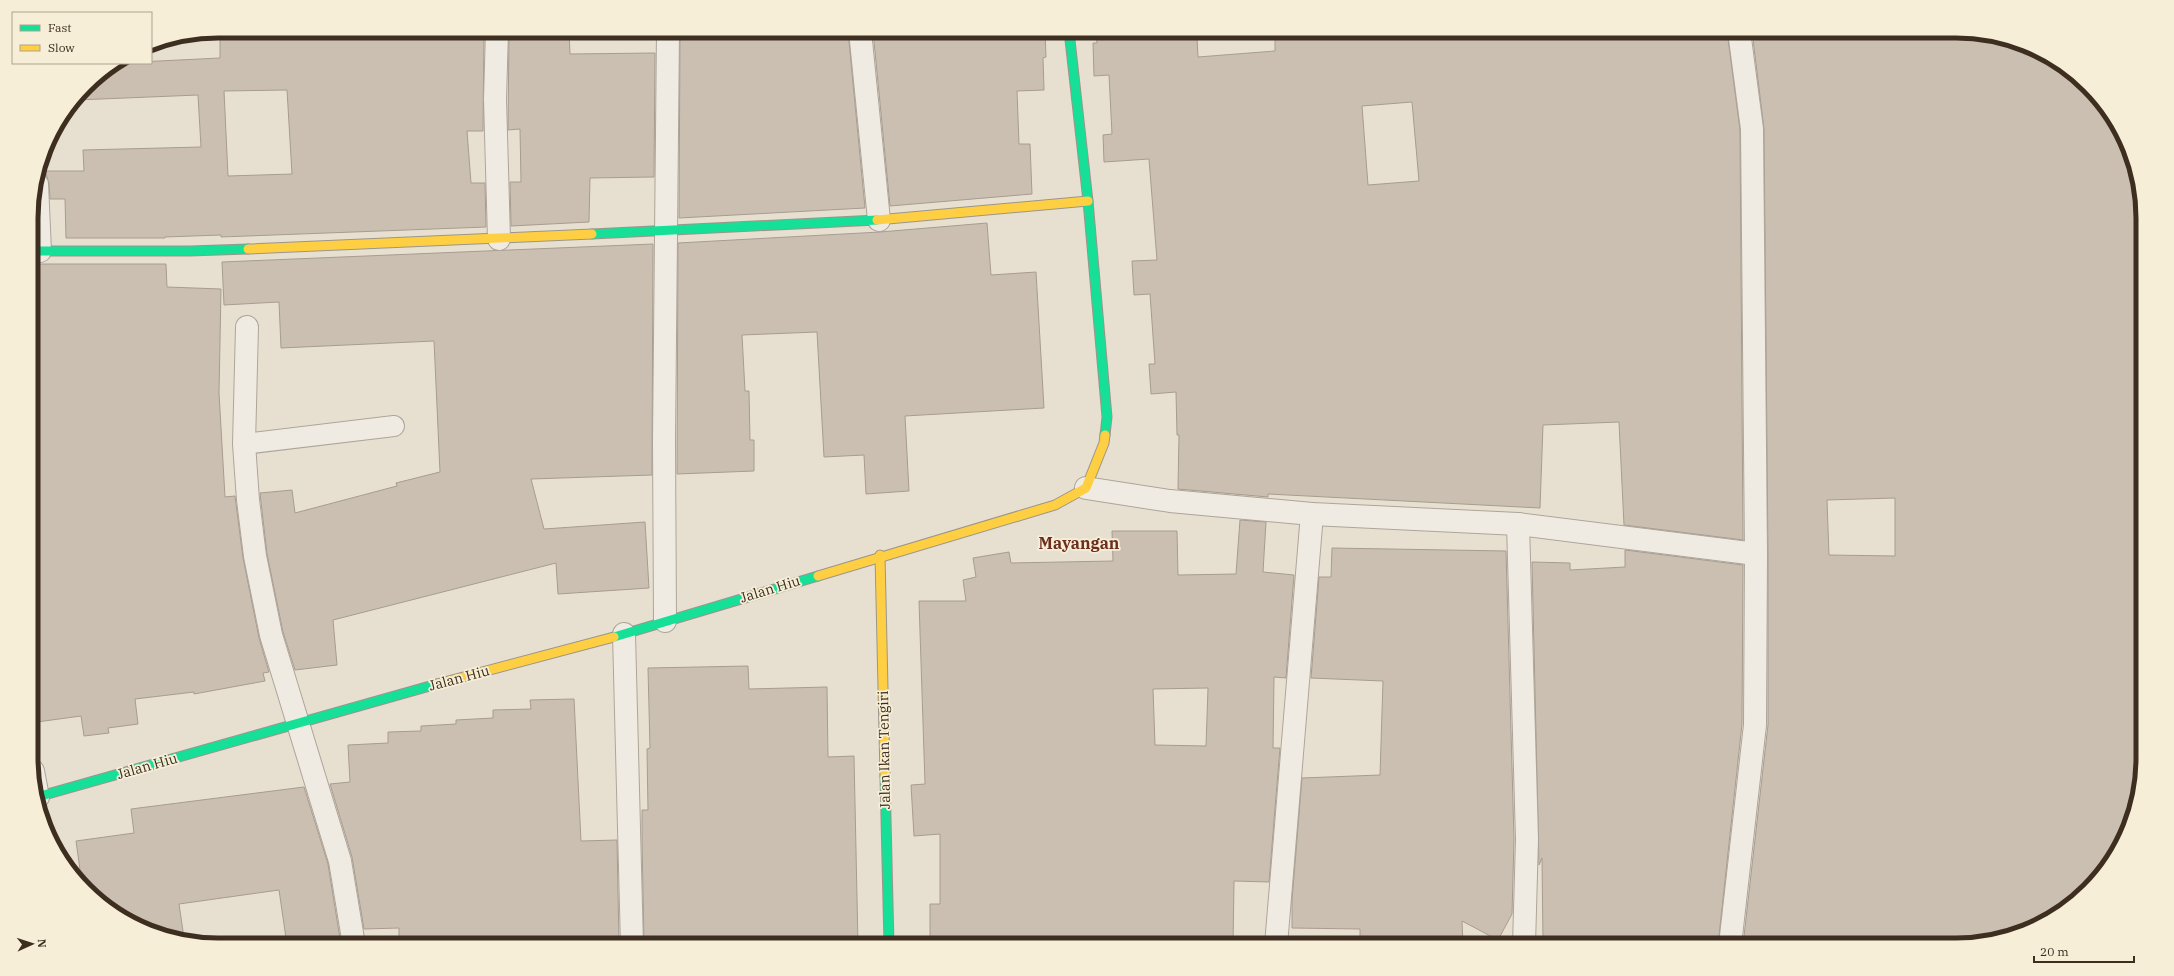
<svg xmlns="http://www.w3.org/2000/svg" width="2174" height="976" viewBox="0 0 2174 976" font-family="'IBM Plex Serif',serif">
  <rect width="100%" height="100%" fill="#e7e0d1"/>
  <!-- building -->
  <g fill="#cbbfb2" stroke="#a89c90" fill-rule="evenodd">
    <path d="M220,31H484L483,131H467L471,183H485L486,227L221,237V235L165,237V238H66L65,199H50L49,183L45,171H84L83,150L201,147L198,95L77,100L95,78L118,63L220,58ZM287,90L292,174L228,176L224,91Z"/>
    <path d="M509,31H569L570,54L655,53L654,177L590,178L589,222L511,226L510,182H521L520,129L508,130Z"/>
    <path d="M680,31H724V37L790,36V31H848L865,208L679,218Z"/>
    <path d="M873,31H1045L1046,57L1043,58L1044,90L1017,91L1019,144H1030L1032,194L890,206Z"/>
    <path d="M1096,31H1167V39L1197,37L1198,57L1275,51V31H1727L1740,130L1743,540L1624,525L1619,422L1543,425L1540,508L1268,494V497L1178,489L1179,435H1177L1176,392L1151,394L1149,364H1155L1150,294L1134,295L1132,261L1157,260L1149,159L1104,162L1103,135L1112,134L1109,75L1094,76L1093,43H1097ZM1412,102L1419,181L1368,185L1362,106Z"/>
    <path d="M1752,31H1956L2028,45L2070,70L2104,104L2129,147L2141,194L2143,758L2129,830L2097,881L2060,913L2016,935L1968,945H1743L1768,725V554L1764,129ZM1895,498V556L1829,555L1827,500Z"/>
    <path d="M987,223L991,275L1036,272L1044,408L905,416L909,491L866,494L864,455L824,457L817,332L742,335L745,391H749L750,440H754V471L677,474L678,243L880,232Z"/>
    <path d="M653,244L652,475L531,479L544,529L645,522L649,588L558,594L556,563L333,620L337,665L295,670L283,632L267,554L260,493L292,490L295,513L397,486L396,483L440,472L434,341L281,348L279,302L224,305L222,262Z"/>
    <path d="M32,264H166L167,287L221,289L219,393L225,497L235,496L243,558L259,638L269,672L263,673L265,681L194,694V692L135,699L138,724L108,728L109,733L84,736L81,716L37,722L32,687Z"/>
    <path d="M1240,520L1266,522L1263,572L1294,575L1286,678L1274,677L1273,748H1280L1269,882L1234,881L1233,945H930V904H940V834L914,836L911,785L925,784L919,601H966L963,580L976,577L973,558L1009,552L1011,563L1113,561L1112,531H1177L1178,575L1236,574ZM1208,688L1206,746L1155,745L1153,689Z"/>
    <path d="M1332,548L1506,551L1514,839L1512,914L1498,940L1462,921L1463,945H1423V942L1360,943V929L1292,928V900L1302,778L1380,775L1383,681L1311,678L1319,577H1331Z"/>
    <path d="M1625,550L1743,565L1742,724L1718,945H1587V942H1543L1542,858L1539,865L1532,562L1570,563V570L1625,567Z"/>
    <path d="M748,666L749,689L827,687L828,757L854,756L858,944L644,945L642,839V810H648L647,749L650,748L648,668Z"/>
    <path d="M574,699L581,841L617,840L619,945H399V928L364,929L352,857L330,784L350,782L348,745L388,743V732L421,731V726L456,724V720L493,718V710L531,709L530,700Z"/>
    <path d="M304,787L328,864L341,945H287L279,890L179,904L184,938L146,931L104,906L82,884L76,841L134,833L131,809Z"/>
  </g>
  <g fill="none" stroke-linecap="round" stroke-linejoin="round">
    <!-- lane casing -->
    <g stroke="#ada599" stroke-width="22">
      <path id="lane" d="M244,444L394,426"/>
    </g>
    <!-- street casing -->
    <g stroke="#ada599" stroke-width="24">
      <g id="street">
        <path d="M497,31L495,99L499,239"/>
        <path d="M860,31L879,220"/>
        <path d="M37,184L40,251"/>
        <path d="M247,327L244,444L248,500L255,556L271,635L340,861L354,945"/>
        <path d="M1086,488L1170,501L1312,514L1518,524L1756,554"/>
        <path d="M1518,524L1527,839L1524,945"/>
        <path d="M665,621L664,441L668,31"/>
        <path d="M624,634L632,945"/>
        <path d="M33,771L38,797"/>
        <path d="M1276,945L1312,514"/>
        <path d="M1730,945L1755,725L1756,554L1752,129L1739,31"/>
      </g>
    </g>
    <!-- fast casing -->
    <g stroke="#9c958a" stroke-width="11">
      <g id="fast">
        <path d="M1069,31L1088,201L1107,417L1105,435"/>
        <path d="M592,234L877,220"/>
        <path d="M32,251H190L248,249"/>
        <path d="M614,637L818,576"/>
        <path d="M885,776L889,945"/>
        <path d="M37,797L437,684"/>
      </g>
    </g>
    <!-- slow casing -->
    <g stroke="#9c958a" stroke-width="11">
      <g id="slow">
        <path d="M877,220L1088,201"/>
        <path d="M248,249L592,234"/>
        <path d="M880,555L885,776"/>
        <path d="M818,576L1055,505L1086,488L1104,443L1105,435"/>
        <path d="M437,684L614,637"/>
      </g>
    </g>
    <!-- lane -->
    <use href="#lane" stroke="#efebe3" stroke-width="20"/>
    <!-- street -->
    <use href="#street" stroke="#efebe3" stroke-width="22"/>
    <!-- fast -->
    <use href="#fast" stroke="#16e098" stroke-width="9"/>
    <!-- slow -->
    <use href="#slow" stroke="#ffcf43" stroke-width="9"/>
  </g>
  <g text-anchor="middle" stroke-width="3.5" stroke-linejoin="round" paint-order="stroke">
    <!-- street labels -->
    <g font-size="14" fill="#3d2e20" stroke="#f7eed8">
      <text transform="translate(770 589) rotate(-17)" y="5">Jalan Hiu</text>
      <text transform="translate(459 678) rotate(-15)" y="5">Jalan Hiu</text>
      <text transform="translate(884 750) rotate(-91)" y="5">Jalan Ikan Tengiri</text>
      <text transform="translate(147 766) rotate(-16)" y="5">Jalan Hiu</text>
    </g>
    <!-- quarter labels -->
    <g font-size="16" font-weight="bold" fill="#6b2e1e" stroke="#f7eed8">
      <text x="1079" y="549">Mayangan</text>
    </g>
  </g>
  <!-- crop -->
  <path d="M0 0H2174V976H0ZM218 38H1956A180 180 0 0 1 2136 218V758A180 180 0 0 1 1956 938H218A180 180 0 0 1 38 758V218A180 180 0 0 1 218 38Z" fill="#f7eed8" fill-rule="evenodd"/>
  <path fill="none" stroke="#3d2e20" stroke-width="5" d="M218 38H1956A180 180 0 0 1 2136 218V758A180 180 0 0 1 1956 938H218A180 180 0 0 1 38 758V218A180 180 0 0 1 218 38Z"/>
  <!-- legend -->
  <rect x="12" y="12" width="140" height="52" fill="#f7eed8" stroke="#ada18e"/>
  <rect x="20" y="25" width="20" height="6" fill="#16e098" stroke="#ada18e"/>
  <text x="48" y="32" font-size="12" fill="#3d2e20">Fast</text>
  <rect x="20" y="45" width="20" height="6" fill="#ffcf43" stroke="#ada18e"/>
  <text x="48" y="52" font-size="12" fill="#3d2e20">Slow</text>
  <!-- north arrow -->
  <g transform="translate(32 944) rotate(87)" stroke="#f7eed8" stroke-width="3" paint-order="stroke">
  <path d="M0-3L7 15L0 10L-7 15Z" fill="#3d2e20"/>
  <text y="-6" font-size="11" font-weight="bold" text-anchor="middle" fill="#3d2e20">N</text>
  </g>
  <!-- scale -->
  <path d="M2034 956v6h100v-6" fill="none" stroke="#3d2e20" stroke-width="2"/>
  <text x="2040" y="956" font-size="12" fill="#3d2e20" stroke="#f7eed8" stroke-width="3" paint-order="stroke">20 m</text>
</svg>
